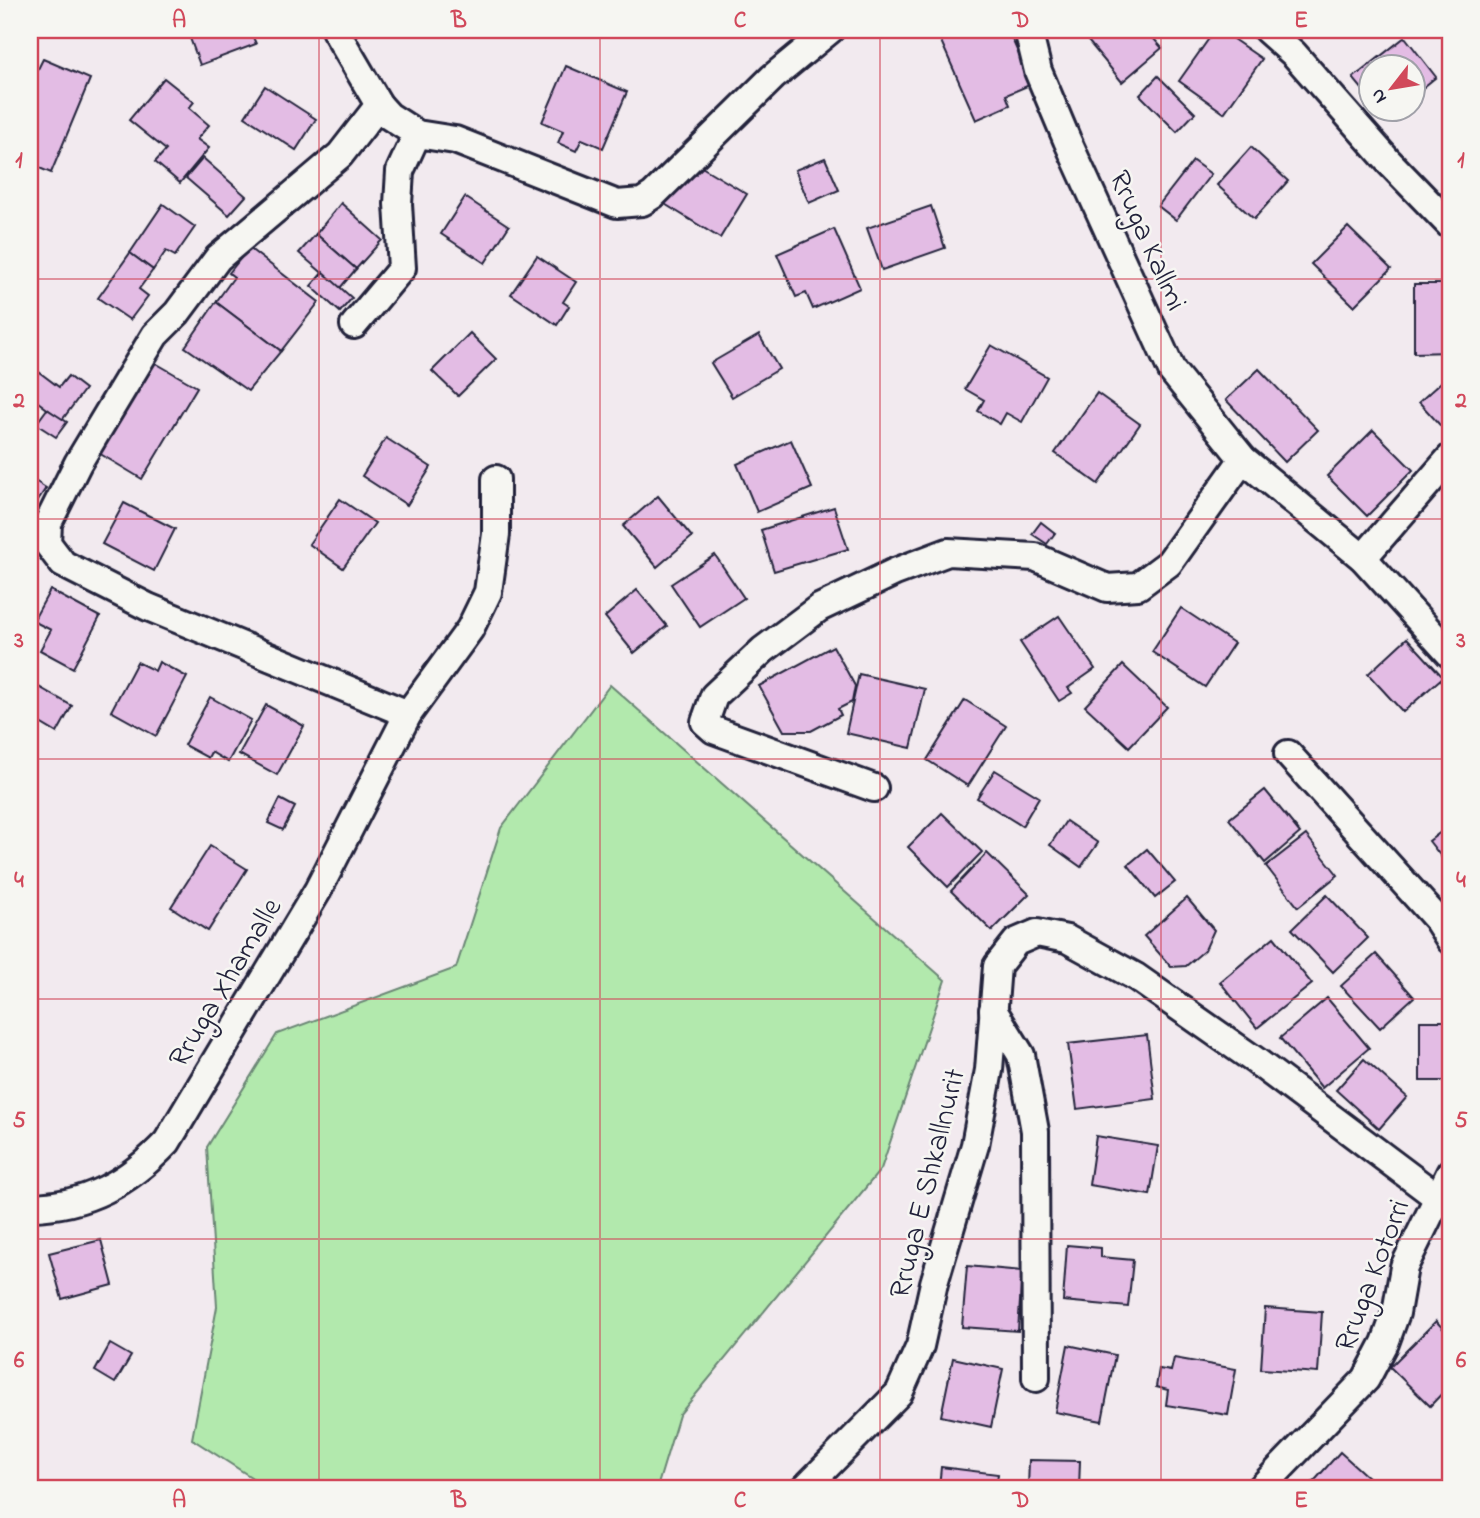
<svg xmlns="http://www.w3.org/2000/svg" width="1480" height="1518" viewBox="0 0 1480 1518" font-family="'Indie Flower',sans-serif">
  <rect width="100%" height="100%" fill="#f2eaef"/>
  <filter id="ink" filterUnits="userSpaceOnUse"><feTurbulence type="fractalNoise" baseFrequency=".0143" numOctaves="2"/><feDisplacementMap in="SourceGraphic" scale="14" xChannelSelector="R" yChannelSelector="G"/><feConvolveMatrix kernelMatrix="1 2 1 2 8 2 1 2 1" color-interpolation-filters="sRGB"/></filter>
  <g filter="url(#ink)">
    <!-- green -->
    <path fill="#b2e9ad" stroke="#6a8674" stroke-width="2" d="M610,685L945,980L881,1169L679,1415L657,1488H268L192,1439L217,1307L207,1147L277,1034L456,968L501,828Z"/>
    <!-- building -->
    <g fill="#e3bce4" stroke="#22223b" stroke-width="2">
      <path d="M187,30H250L256,44L200,65Z"/>
      <path d="M936,30H1008L1032,84L1006,95L1010,105L976,120Z"/>
      <path d="M1079,30H1146L1162,48L1122,82Z"/>
      <path d="M1215,30H1220L1262,59L1224,113L1179,81Z"/>
      <path d="M1405,37L1436,77L1414,95V66H1372V101L1353,78Z"/>
      <path d="M43,59L90,79L51,173L30,164V85Z"/>
      <path d="M566,66L627,92L603,148L582,139L576,151L558,143L563,131L542,122Z"/>
      <path d="M1158,76L1195,113L1177,132L1140,95Z"/>
      <path d="M164,78L194,102L189,108L209,125L197,139L209,148L180,183L155,162L166,150L129,120Z"/>
      <path d="M265,86L316,119L296,150L245,117Z"/>
      <path d="M1251,147L1288,181L1254,219L1217,185Z"/>
      <path d="M203,158L246,196L229,215L186,178Z"/>
      <path d="M825,158L839,190L809,203L795,170Z"/>
      <path d="M690,160L747,194L720,238L663,203Z"/>
      <path d="M1193,161L1211,174L1176,220L1158,206Z"/>
      <path d="M465,197L509,226L485,263L441,234Z"/>
      <path d="M341,203L382,240L356,269L316,234Z"/>
      <path d="M163,204L195,227L175,256L166,251L153,270L130,253Z"/>
      <path d="M931,206L945,248L882,270L867,228Z"/>
      <path d="M1348,227L1391,269L1354,306L1311,264Z"/>
      <path d="M834,229L860,288L813,309L806,293L796,297L777,254Z"/>
      <path d="M316,234L356,269L340,288L299,253Z"/>
      <path d="M249,248L319,302L281,351L216,302L234,277L229,273Z"/>
      <path d="M130,253L153,270L139,289L148,296L130,320L98,298Z"/>
      <path d="M537,256L576,282L563,302L569,306L557,325L511,294Z"/>
      <path d="M323,272L352,298L340,312L311,286Z"/>
      <path d="M1414,284H1448L1449,352L1414,353Z"/>
      <path d="M216,302L281,351L248,391L185,347Z"/>
      <path d="M470,333L496,359L458,396L432,371Z"/>
      <path d="M759,335L779,369L732,397L711,363Z"/>
      <path d="M991,345L1047,377L1022,422L1006,413L1000,424L978,411L984,400L965,389Z"/>
      <path d="M152,361L197,387L142,479L97,452Z"/>
      <path d="M1259,369L1318,430L1285,462L1226,400Z"/>
      <path d="M39,372L59,387L68,376L85,389L62,420L30,396V384Z"/>
      <path d="M1450,374V433L1449,435L1419,402Z"/>
      <path d="M1097,393L1140,424L1098,484L1055,453Z"/>
      <path d="M47,409L67,422L56,437L36,424Z"/>
      <path d="M1373,430L1413,470L1367,516L1327,476Z"/>
      <path d="M386,438L431,467L407,505L362,476Z"/>
      <path d="M791,440L812,488L757,512L737,464Z"/>
      <path d="M30,478L46,488L36,503L30,500Z"/>
      <path d="M658,496L692,537L657,567L623,526Z"/>
      <path d="M340,499L375,523L343,568L309,544Z"/>
      <path d="M124,503L175,529L154,571L102,544Z"/>
      <path d="M834,507L848,549L774,571L761,530Z"/>
      <path d="M1041,522L1055,533L1047,544L1032,534Z"/>
      <path d="M715,555L744,598L700,627L671,584Z"/>
      <path d="M50,590L100,617L73,668L40,650L51,630L33,621Z"/>
      <path d="M637,590L667,626L634,653L605,617Z"/>
      <path d="M1181,608L1234,643L1205,687L1152,652Z"/>
      <path d="M1059,616L1095,669L1068,688L1072,693L1059,701L1020,642Z"/>
      <path d="M1407,638L1443,677L1403,712L1368,674Z"/>
      <path d="M833,646L855,686L852,702L838,709L841,715L811,731H784L759,686Z"/>
      <path d="M137,662L155,671L159,662L187,677L156,736L111,711Z"/>
      <path d="M1123,665L1167,707L1129,747L1085,706Z"/>
      <path d="M859,674L925,689L911,748L846,733Z"/>
      <path d="M39,687L72,706L57,733L30,717V703Z"/>
      <path d="M210,697L251,720L228,762L211,752L208,758L184,745Z"/>
      <path d="M965,700L1006,726L968,786L927,760Z"/>
      <path d="M266,705L304,726L277,775L239,754Z"/>
      <path d="M995,770L1039,797L1022,826L977,798Z"/>
      <path d="M1265,790L1300,833L1265,863L1229,819Z"/>
      <path d="M280,799L295,807L283,830L268,823Z"/>
      <path d="M942,813L982,852L948,887L908,847Z"/>
      <path d="M1066,821L1098,843L1081,867L1050,845Z"/>
      <path d="M1450,825V868L1429,841Z"/>
      <path d="M1306,835L1338,875L1298,907L1266,866Z"/>
      <path d="M210,846L247,869L208,931L171,907Z"/>
      <path d="M1147,849L1175,882L1155,898L1128,865Z"/>
      <path d="M987,853L1029,894L992,931L951,891Z"/>
      <path d="M1327,895L1368,938L1333,972L1292,929Z"/>
      <path d="M1187,898L1214,930L1205,950L1186,966L1171,967L1144,936Z"/>
      <path d="M1274,937L1312,984L1257,1028L1220,982Z"/>
      <path d="M1376,954L1414,997L1380,1028L1341,986Z"/>
      <path d="M1327,998L1369,1048L1322,1088L1280,1038Z"/>
      <rect x="1420" y="1021" width="30" height="60"/>
      <path d="M1147,1035L1155,1099L1077,1109L1068,1044Z"/>
      <path d="M1364,1059L1407,1097L1379,1129L1336,1090Z"/>
      <path d="M1096,1136L1158,1146L1150,1195L1089,1185Z"/>
      <path d="M101,1240L113,1285L62,1299L49,1253Z"/>
      <path d="M1067,1245L1101,1248V1257L1133,1260L1128,1307L1063,1301Z"/>
      <path d="M967,1266L1022,1271L1018,1331L962,1327Z"/>
      <path d="M1265,1308L1322,1312L1318,1373L1261,1369Z"/>
      <path d="M1436,1321L1450,1336V1385L1430,1406L1390,1367Z"/>
      <path d="M110,1344L131,1356L115,1383L95,1371Z"/>
      <path d="M1068,1345L1115,1355L1102,1421L1055,1412Z"/>
      <path d="M953,1358L1003,1369L991,1427L941,1416Z"/>
      <path d="M1174,1358L1236,1369L1228,1415L1166,1405L1168,1390L1156,1387L1159,1369L1171,1371Z"/>
      <path d="M1340,1452L1380,1488H1308Z"/>
      <path d="M1029,1460L1080,1461L1079,1488H1028Z"/>
      <path d="M941,1467L998,1474L996,1488H939Z"/>
    </g>
    <g fill="none" stroke-linecap="round" stroke-linejoin="round">
      <!-- street casing -->
      <g stroke="#22223b" stroke-width="32">
        <g id="street">
          <path d="M335,30L379,105L389,116L417,134L455,140L617,204L642,202L653,195L773,77L830,30"/>
          <path d="M1028,30L1038,71L1067,140L1172,371L1243,459L1363,558L1450,654"/>
          <path d="M1267,30L1294,54L1389,162L1450,225"/>
          <path d="M379,105L340,155L218,258L177,313L155,335L78,463L48,523L47,543L63,564L148,607L408,714"/>
          <path d="M354,325L402,268L398,204L400,171L417,134"/>
          <path d="M1363,558L1450,458"/>
          <path d="M1288,754L1436,918L1450,940"/>
          <path d="M874,788L714,730L705,722L714,696L763,650L819,608L895,572L948,552L1035,557L1107,588L1138,586L1169,563L1243,459"/>
          <path d="M993,1010L1021,1055L1035,1131L1036,1378"/>
          <path d="M30,1207C87,1206 128,1183 167,1142L318,890L408,714L470,629L488,592L496,534V479"/>
          <path d="M805,1488L899,1393L920,1346L934,1283L975,1145L989,1070L997,966L1016,942L1037,933L1067,939L1136,977L1256,1061L1437,1197"/>
          <path d="M1261,1488L1366,1379L1385,1343L1396,1313L1404,1267L1450,1173"/>
        </g>
      </g>
      <!-- path -->
      <path stroke="#22223b" stroke-width="4.5" stroke-dasharray="2 5" stroke-linecap="butt" d="M1445,364L1450,362"/>
      <!-- street -->
      <use href="#street" stroke="#f6f6f2" stroke-width="26"/>
    </g>
  </g>
  <!-- grid -->
  <path fill="none" stroke="#d1495b" stroke-width="2" stroke-opacity="0.55" d="M319,30V1488M600,30V1488M880,30V1488M1161,30V1488M30,279H1450M30,519H1450M30,759H1450M30,999H1450M30,1239H1450"/>
  <g text-anchor="middle" stroke-width="5" stroke-linejoin="round" paint-order="stroke">
    <!-- street labels -->
    <g font-size="30" fill="#22223b" stroke="#f6f6f2">
      <text transform="translate(1149 240) rotate(66)" y="10">Rruga Kallmi</text>
      <text transform="translate(224 982) rotate(-59)" y="10">Rruga Xhamalle</text>
      <text transform="translate(926 1183) rotate(-76)" y="10">Rruga E Shkallnurit</text>
      <text transform="translate(1371 1275) rotate(-69)" y="10">Rruga Kotorri</text>
    </g>
  </g>
  <!-- margin -->
  <rect width="1480" height="1518" fill="none" stroke="#f6f6f2" stroke-width="77"/>
  <!-- north arrow -->
  <g transform="translate(1392 88) rotate(239)"><circle r="33" fill="#f6f6f2" stroke="#a1a1a9" stroke-width="2"/>
  <path d="M0-5L12 26L0 18L-12 26Z" fill="#d1495b"/>
  <text y="-10" font-size="19" font-weight="bold" text-anchor="middle" fill="#22223b">N</text>
  </g>
  <rect x="38" y="38" width="1404" height="1442" fill="none" stroke="#d1495b" stroke-width="2.5"/>
  <g font-size="23" text-anchor="middle" font-weight="bold" fill="#d1495b">
    <text x="179" y="27">A</text>
    <text x="459" y="27">B</text>
    <text x="740" y="27">C</text>
    <text x="1021" y="27">D</text>
    <text x="1301" y="27">E</text>
    <text x="19" y="167">1</text>
    <text x="1461" y="167">1</text>
    <text x="19" y="407">2</text>
    <text x="1461" y="407">2</text>
    <text x="19" y="647">3</text>
    <text x="1461" y="647">3</text>
    <text x="19" y="887">4</text>
    <text x="1461" y="887">4</text>
    <text x="19" y="1127">5</text>
    <text x="1461" y="1127">5</text>
    <text x="19" y="1367">6</text>
    <text x="1461" y="1367">6</text>
    <text x="179" y="1507">A</text>
    <text x="459" y="1507">B</text>
    <text x="740" y="1507">C</text>
    <text x="1021" y="1507">D</text>
    <text x="1301" y="1507">E</text>
  </g>
</svg>
